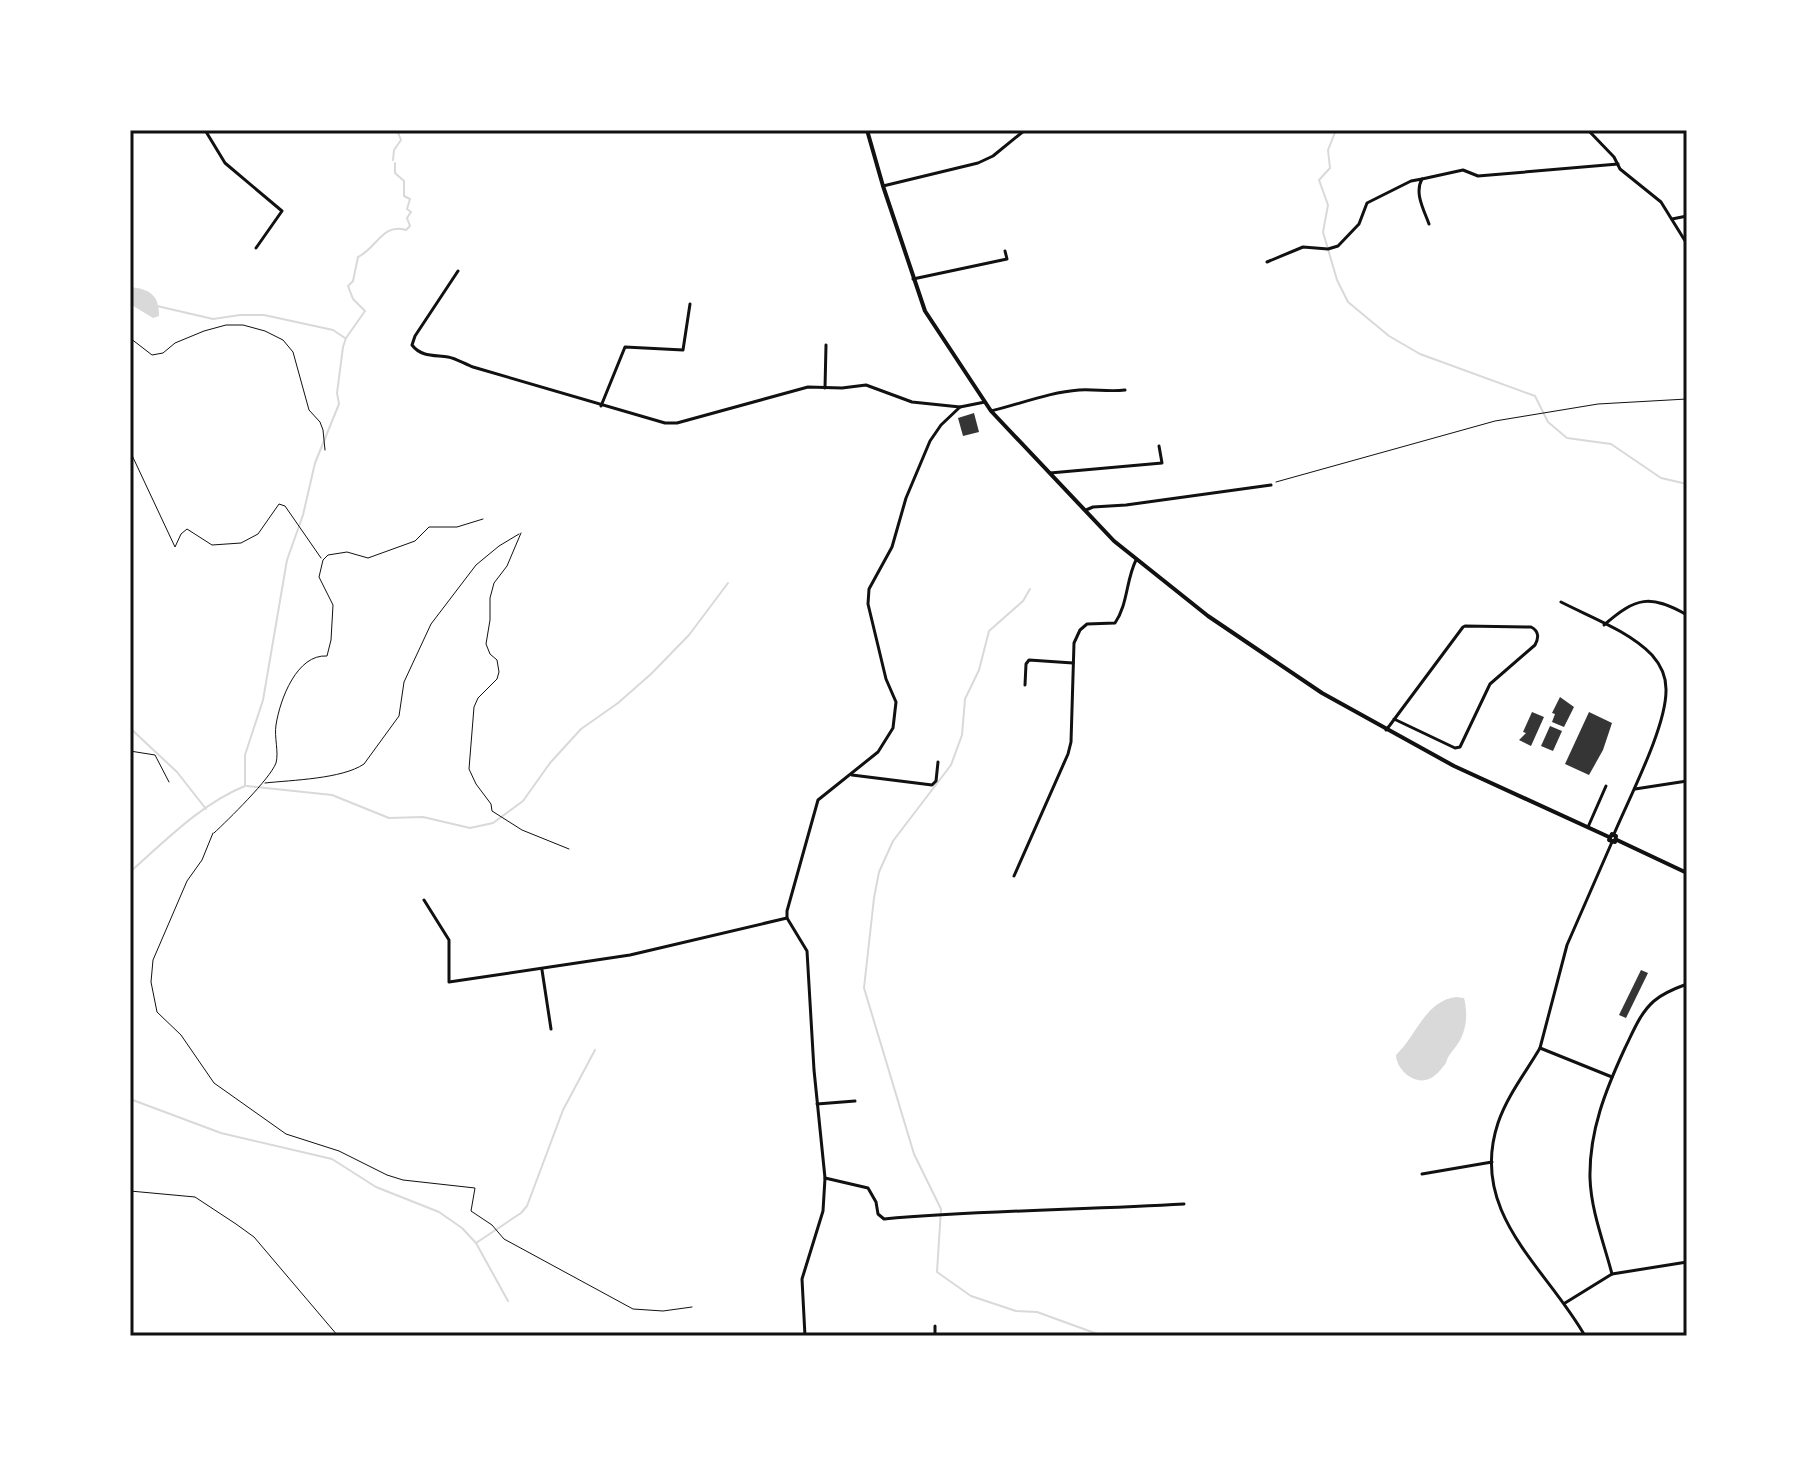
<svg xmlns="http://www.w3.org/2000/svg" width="1817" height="1466" viewBox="0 0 1817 1466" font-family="'Varela Round',sans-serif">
  <rect width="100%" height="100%" fill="#fff"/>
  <!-- water -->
  <g fill="#d9d9d9">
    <path d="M130,287C150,289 159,295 159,316L153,318L130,304Z"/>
    <path d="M1456,997L1464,998C1468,1013 1467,1031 1457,1045C1452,1052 1448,1055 1446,1063C1442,1068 1437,1075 1431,1078C1415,1087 1396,1069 1396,1055C1417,1035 1425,1001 1456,997Z"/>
  </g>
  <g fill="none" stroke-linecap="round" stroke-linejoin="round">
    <!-- stream -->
    <g stroke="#d9d9d9" stroke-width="2">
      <path d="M1336,130L1328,150L1330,168L1319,180L1328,205L1323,232L1337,280L1348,302L1389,336L1420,354L1535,396L1548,422L1567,438L1611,444L1661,478L1687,484"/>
      <path d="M393,160L394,150L401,140L397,130"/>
      <path d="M157,306L213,319L240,315H264L333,330L345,338"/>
      <path d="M1030,589L1023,601L989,631L979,670L965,699L962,735L951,765L893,841L879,872L874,898L864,988L914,1154L941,1209L937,1272L971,1296L1016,1311L1037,1312L1103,1336"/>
      <path d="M130,728L177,772L206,809"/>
      <path d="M247,786L332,795L389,818L423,817L470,828L493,823L523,801L550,763L581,729L618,703L651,674L689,635L728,583"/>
      <path d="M130,872C164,842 202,803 245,786V755L263,700L287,560L303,515L315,463L339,404L337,393L343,347L346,338L365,311L353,299L348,286L353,281L358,257C377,248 382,223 406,230L410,226L407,218L411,212L407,209L410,199L404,196V181L395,173V163"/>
      <path d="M130,1099L221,1133L332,1159L376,1187L439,1212L462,1228L476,1243L521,1213L527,1206L563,1110L595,1050"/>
      <path d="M476,1243L508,1301"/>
    </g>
  </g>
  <!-- building -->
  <g fill="#353535">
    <path d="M974,413L979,432L963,436L958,418Z"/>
    <path d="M1560,697L1574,707L1564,727L1552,722L1555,714L1552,713Z"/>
    <path d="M1532,712L1544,717L1531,746L1519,740L1526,733L1523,732Z"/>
    <path d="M1589,712L1612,723L1603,750L1589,775L1565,764Z"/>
    <path d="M1550,726L1562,731L1553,751L1541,746Z"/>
    <path d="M1641,970L1648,973L1626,1018L1619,1015Z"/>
  </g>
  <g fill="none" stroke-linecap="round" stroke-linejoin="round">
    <!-- path -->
    <g stroke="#111" stroke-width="1">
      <path d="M130,338L152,355L163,353L175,343L204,331L226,325H243L265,331L283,340L293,352L309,410L320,422L323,430L325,450"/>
      <path d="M130,451L175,547L181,534L187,529L212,545L241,543L258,534L279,504L285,506L321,558"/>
      <path d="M1276,482L1495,421L1598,404L1687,399"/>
      <path d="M521,533L507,566L494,583L490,598V620L486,644L490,654L497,660L499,672L497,679L478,698L474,707L469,769L476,784L491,804L492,811L522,830L569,849"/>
      <path d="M130,751L155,755L169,782"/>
      <path d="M265,783C292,780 342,779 364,764L399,716L404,682L431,624L476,565L499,546L519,534"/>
      <path d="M213,833L202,860L187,881L153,960L151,982L157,1012L181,1035L214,1083L286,1134L339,1151L387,1175L403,1180L475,1188L471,1211L492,1225L504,1239L633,1309L663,1311L692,1307"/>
      <path d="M214,833C228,820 270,779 276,763C279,752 274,737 276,725C280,699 297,654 327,656L331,640L333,605L319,577L323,560L328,555L347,552L368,558L415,541L429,527H457L483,519"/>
    </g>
    <!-- service -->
    <path stroke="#111" stroke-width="1" d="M130,1191L195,1197L236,1224L254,1237L338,1336"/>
    <!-- minor -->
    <g stroke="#111" stroke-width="3">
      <path d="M205,130L225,163L282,211L256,248"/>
      <path d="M1588,130L1614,157L1620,169L1661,202L1687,244"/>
      <path d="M883,186L978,163L993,156L1025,130"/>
      <path d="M1672,219L1687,216"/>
      <path d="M1429,224C1424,210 1414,193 1422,179L1463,170L1478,176L1618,164"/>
      <path d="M1267,262L1303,247L1328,249L1338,246L1359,224L1367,203L1411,181L1422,179"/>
      <path d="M458,271L415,336L412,345C421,357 434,355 448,357C455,358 465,364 473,367L665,423H677L808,387L842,388L866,385L912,402L960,407"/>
      <path d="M913,279L1007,259L1005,251"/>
      <path d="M825,388L826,345"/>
      <path d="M601,406L625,347L683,350L690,304"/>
      <path d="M991,411C1020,404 1050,392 1079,390C1095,389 1109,392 1125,390"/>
      <path d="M1050,473L1162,463L1159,446"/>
      <path d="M1086,510L1093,507L1126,505L1271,485"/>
      <path d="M1561,602C1590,617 1629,631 1652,655C1660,664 1666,676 1666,689C1667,726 1629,798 1614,834"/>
      <path d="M1604,625C1636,597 1650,594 1687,615"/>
      <path d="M1025,685L1026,664L1029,660L1073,663"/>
      <path d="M1386,730L1390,725L1463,627L1465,626L1531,627C1539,631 1539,638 1535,645L1490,684L1460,747L1455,748L1394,719"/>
      <path d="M852,775L932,785L936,781L938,762"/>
      <path d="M1635,789L1687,781"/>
      <path d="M1588,827L1606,786"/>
      <path d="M1014,876L1068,754L1071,742L1074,643L1080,630L1087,624L1115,623C1128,604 1126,580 1136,560"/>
      <path d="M424,900L449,940V982L630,955L787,918"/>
      <path d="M542,970L551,1029"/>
      <path d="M1540,1048L1567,945L1612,842"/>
      <path d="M817,1104L855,1101"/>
      <path d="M1422,1174L1492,1162"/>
      <path d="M825,1178L868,1188L876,1202L878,1214L884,1219C984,1210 1084,1210 1184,1204"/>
      <path d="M1612,1274C1604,1243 1591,1211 1590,1178C1589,1131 1606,1089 1625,1048C1633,1032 1640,1013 1654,1001C1663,993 1676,988 1687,984"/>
      <path d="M1565,1303L1612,1274L1687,1262"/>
      <path d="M805,1336L802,1279L823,1211L825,1178L814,1070L807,951L787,918V911L818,800L878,752L893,728L896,702L886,679L868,604L869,589L892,547L906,498L930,441L941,425L960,407L985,402"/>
      <path d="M935,1336V1326"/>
      <path d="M1585,1336C1546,1267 1468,1213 1498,1123C1507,1096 1526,1072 1540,1048L1612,1077"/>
      <path d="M1650,1336H1660"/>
    </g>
    <!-- secondary -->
    <g stroke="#111" stroke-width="4">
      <path d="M867,130L883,186L925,311L991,411L1114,541L1208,616L1322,693L1454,766L1609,837"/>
      <path d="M1612,834L1616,836L1615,842L1609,840Z"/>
      <path d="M1617,840L1687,873"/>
    </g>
  </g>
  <!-- border -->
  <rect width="1817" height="1466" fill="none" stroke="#ffffff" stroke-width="264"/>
  <rect x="132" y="132" width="1553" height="1202" fill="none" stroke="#111" stroke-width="3"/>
</svg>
